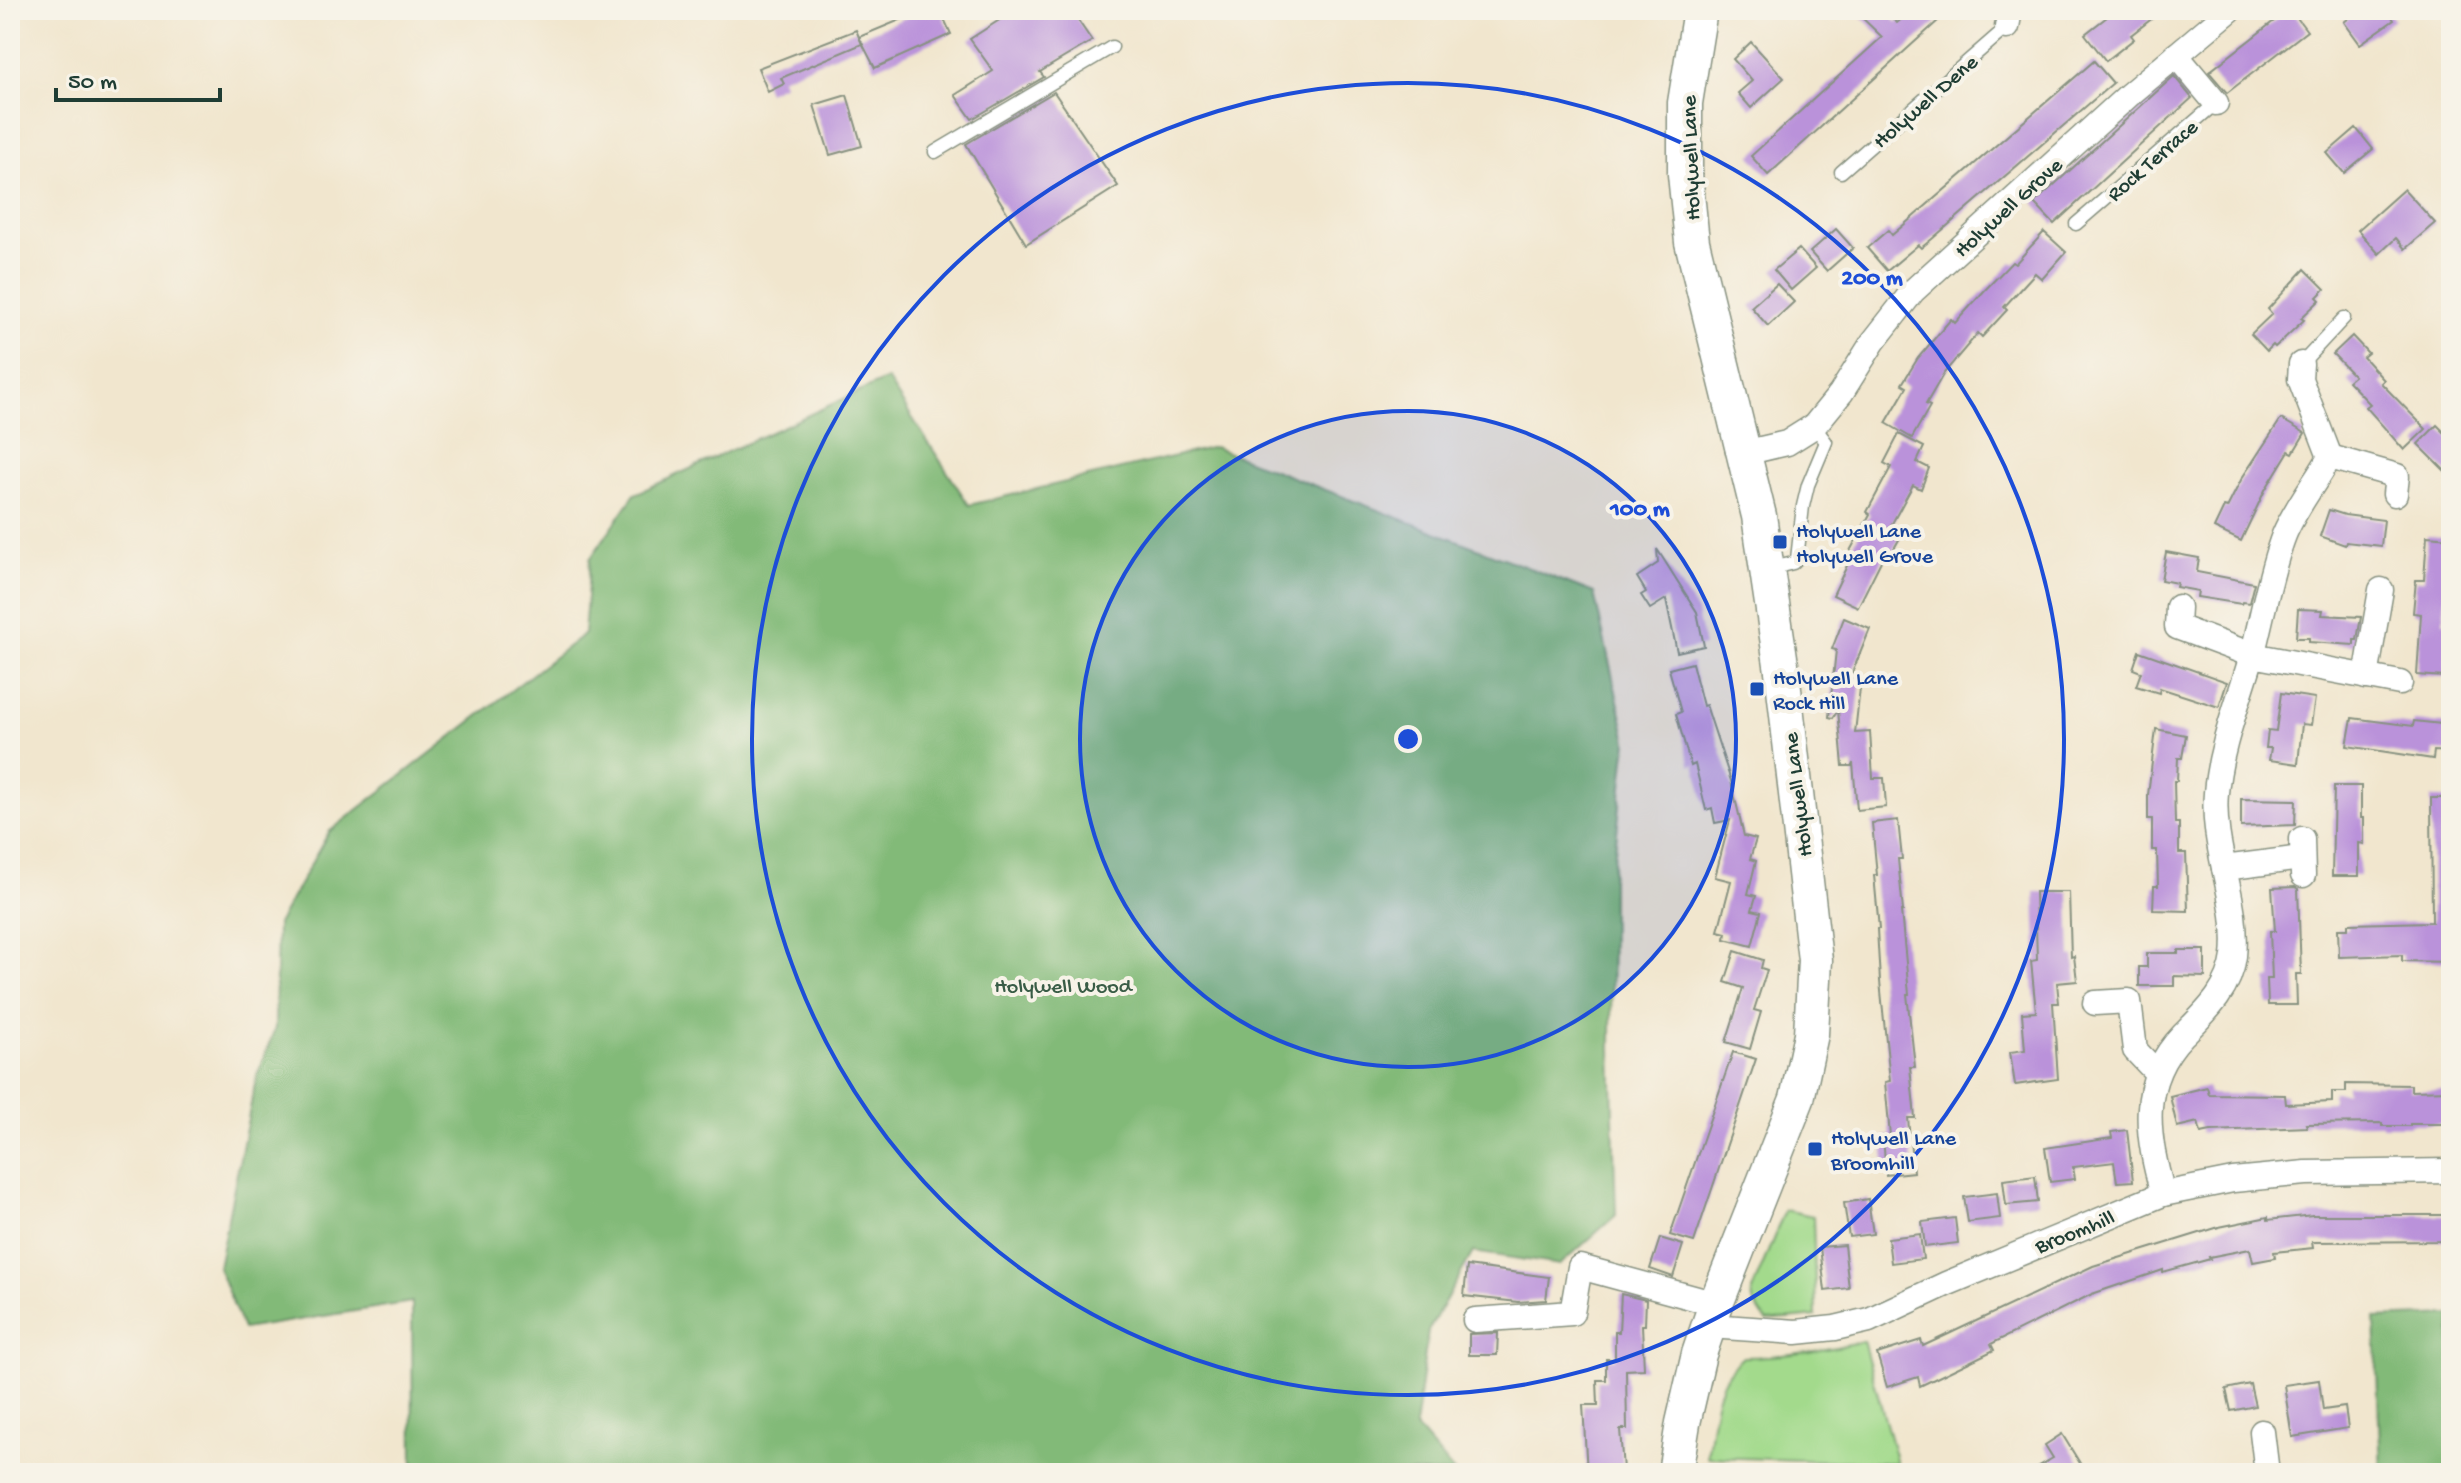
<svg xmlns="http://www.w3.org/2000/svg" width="2461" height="1483" viewBox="0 0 2461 1483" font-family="'Gochi Hand',sans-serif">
  <rect width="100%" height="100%" fill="#f7f3e8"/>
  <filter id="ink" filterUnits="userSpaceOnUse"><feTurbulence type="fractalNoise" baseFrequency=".0125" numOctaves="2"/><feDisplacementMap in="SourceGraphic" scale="16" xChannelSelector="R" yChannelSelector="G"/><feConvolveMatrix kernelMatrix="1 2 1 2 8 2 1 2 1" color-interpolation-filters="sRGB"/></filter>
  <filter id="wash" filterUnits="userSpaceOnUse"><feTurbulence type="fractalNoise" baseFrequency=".006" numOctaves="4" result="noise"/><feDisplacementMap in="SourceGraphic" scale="32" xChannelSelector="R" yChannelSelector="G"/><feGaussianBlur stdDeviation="1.8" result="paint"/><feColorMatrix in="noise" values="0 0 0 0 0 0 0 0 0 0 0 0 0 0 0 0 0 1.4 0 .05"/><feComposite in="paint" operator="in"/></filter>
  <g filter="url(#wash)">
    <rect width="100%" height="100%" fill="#f1e6ce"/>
    <!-- green -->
    <g fill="#a3da8c" stroke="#618c60" stroke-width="2">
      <path d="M1785,1210L1813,1216L1816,1316L1766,1321L1753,1301L1752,1291Z"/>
      <path d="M1863,1341L1897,1463L1707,1457C1713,1422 1713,1380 1743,1357C1784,1357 1823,1351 1863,1341Z"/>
    </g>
    <!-- forest -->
    <g fill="#82ba78" stroke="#507c56" stroke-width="2">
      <path d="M887,379L969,505L1214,447L1594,593L1627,741L1612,879L1611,1048L1616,1215L1560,1265L1473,1252L1428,1331L1415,1427L1455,1473H451L413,1466L412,1302L243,1329L218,1267L256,1079L275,1028L277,924L329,832L584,634L590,559L635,494Z"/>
      <path d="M2451,1315V1473H2381L2375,1318Z"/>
    </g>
    <g id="blocks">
      <!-- building -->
      <g fill="#ba92da">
        <path d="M924,10H940L951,34L875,68L859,37Z"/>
        <path d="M1015,10H1071L1092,41L1040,72L1044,77L972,119L955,95L993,71L970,39Z"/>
        <path d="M1854,10H1884L1897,23L1912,10H1950L1768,175L1751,156L1882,37Z"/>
        <path d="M2116,10H2163L2131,35L2134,39L2106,61L2085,34Z"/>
        <path d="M2288,10H2291L2307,31L2227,93L2209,72Z"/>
        <path d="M2360,10H2387L2394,20L2360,44L2344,22Z"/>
        <path d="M856,30L862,44L781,78L784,84L768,92L758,68Z"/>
        <path d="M1751,42L1784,78L1751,108L1738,93L1752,81L1733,59Z"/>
        <path d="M2094,61L2113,83L1932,239L1921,248L1918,245L1887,271L1867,248L1888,230L1892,235Z"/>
        <path d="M2174,76L2192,98L2054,224L2034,203Z"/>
        <path d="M1054,92L1118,186L1026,244L966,144Z"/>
        <path d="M847,95L862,146L830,155L814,105Z"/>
        <path d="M2356,128L2373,149L2344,173L2327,153Z"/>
        <path d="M2404,189L2435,223L2405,249L2396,238L2379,254L2358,230Z"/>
        <path d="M1836,229L1853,248L1827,271L1810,252Z"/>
        <path d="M2044,232L2066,252L2042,279L2035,273L2004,307L2007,310L1982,337L1978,333L1944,373L1926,404L1930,406L1912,438L1886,423L1907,387L1902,384L1918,358L1951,319L1955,323L1985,290L2012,262L2015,264Z"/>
        <path d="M1799,249L1816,268L1791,290L1774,270Z"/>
        <path d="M2305,269L2325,289L2317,297L2320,300L2301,318L2304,320L2275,347L2273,345L2267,351L2251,334L2272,314L2268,309Z"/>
        <path d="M1777,284L1794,302L1768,326L1751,307Z"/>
        <path d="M2352,336L2368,353L2363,357L2384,380L2381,383L2426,429L2404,450L2366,407L2370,404L2348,381L2354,376L2333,354Z"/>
        <path d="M2281,419L2305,433L2293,453L2289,451L2265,490L2241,541L2214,528L2224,507L2227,508L2242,478Z"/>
        <path d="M2437,425L2451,439V477L2418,444Z"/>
        <path d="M1899,434L1924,447L1917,462L1929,468L1921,489L1913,485L1889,529L1901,536L1891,554L1886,551L1858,607L1833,595L1853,553L1850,551L1870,514L1867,512L1891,467L1884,463Z"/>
        <path d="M2329,510L2345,515L2384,520L2381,546L2346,542L2345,545L2320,536Z"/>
        <path d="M2427,536L2451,538V575H2448L2443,622H2448L2445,677L2417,675L2421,614L2413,613L2416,580H2424Z"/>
        <path d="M1657,549L1697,612L1704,646L1677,652L1666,599L1650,609L1641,595L1646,592L1637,577L1658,563Z"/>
        <path d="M2166,552L2199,558L2197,572L2254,583L2249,603L2242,602L2241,604L2197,597L2198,591L2176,587L2177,583L2161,580Z"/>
        <path d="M2298,609L2323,610L2322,615L2361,617L2357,640H2354V645L2309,642V638H2296Z"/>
        <path d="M1844,618L1870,629L1850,678L1861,679L1855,733L1870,732L1873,778H1884L1886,807L1857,810L1853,763L1852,766H1843L1838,710L1833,718L1829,717L1836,650L1832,649Z"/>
        <path d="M2139,651L2227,682L2219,707L2160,688L2159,693L2136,686L2141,672L2133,669Z"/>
        <path d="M1692,663L1703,706L1706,705L1731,781L1744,836L1756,839L1750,859L1756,861L1748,894L1756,896L1752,910L1761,912L1752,946L1725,939L1726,933L1718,931L1731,881L1715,877L1730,820L1715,823L1712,808L1706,810L1695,764L1691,766L1676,714L1681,712L1669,669Z"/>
        <path d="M2281,693L2315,698L2311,725L2302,724L2298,764L2269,760L2271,748H2266L2268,730L2276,731Z"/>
        <path d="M2352,718L2413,726L2414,721L2451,725V752L2434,751L2433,759L2347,746Z"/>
        <path d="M2156,729L2186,735L2182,758H2178L2177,781H2174L2175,823H2179V853H2186L2188,911L2153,910L2154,886H2158L2157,850H2152V819H2148V795Z"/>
        <path d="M2334,786H2361V818H2364V844L2359,843V876H2332Z"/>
        <path d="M2431,798H2451V962L2402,961V955L2339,957L2338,929H2348V924L2432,922Z"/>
        <path d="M2241,799L2296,800L2295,825L2241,827Z"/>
        <path d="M1898,820L1902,859H1898L1903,911H1901L1909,994H1907L1915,1067H1910L1915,1118H1908L1913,1172L1886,1175L1883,1136H1890L1885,1082L1890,1081L1880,981L1877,929H1879L1874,875H1877L1872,823Z"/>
        <path d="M2295,887L2298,889L2301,974H2296L2297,1005H2268L2267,979H2272L2270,931H2275L2272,888Z"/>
        <path d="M2035,892H2069L2071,957L2074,956L2077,981L2057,983L2059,1003H2053L2058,1079L2015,1085L2010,1052L2025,1050L2022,1013L2036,1012L2031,961L2037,960Z"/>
        <path d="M2178,950H2205V977L2174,976V986H2139V967H2147V953H2178Z"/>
        <path d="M1735,951L1763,960L1761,968L1767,970L1754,1010L1761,1012L1750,1049L1726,1042L1743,988L1725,982Z"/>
        <path d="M1733,1052L1756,1059L1694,1242L1670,1235Z"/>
        <path d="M2346,1084L2411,1085V1091L2451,1090V1124H2410V1126H2382V1123L2306,1124L2307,1127L2211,1131L2201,1133L2198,1122L2177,1127L2170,1096L2207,1087L2209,1094L2285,1095L2286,1104L2332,1102V1092H2346Z"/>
        <path d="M2127,1130L2133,1181L2117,1182L2114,1162L2073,1167L2075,1179L2050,1182L2045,1148L2112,1138L2111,1132Z"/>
        <path d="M2035,1176L2038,1202L2006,1205L2003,1180Z"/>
        <path d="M1997,1193L2000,1218L1968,1222L1964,1197Z"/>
        <path d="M1868,1199L1873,1234L1849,1237L1844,1203Z"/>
        <path d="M2313,1215H2449V1241L2312,1242L2313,1248L2274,1252L2275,1258L2253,1262L2250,1249L2209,1257L2210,1259L2163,1272V1270L2092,1294L1991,1344L1994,1350L1920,1386L1918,1377L1887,1387L1877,1354L1921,1340L1923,1346L2093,1266L2219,1227L2268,1217V1220Z"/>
        <path d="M1955,1218L1958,1243L1925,1247L1922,1222Z"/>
        <path d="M1920,1234L1923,1259L1891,1263L1888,1238Z"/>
        <path d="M1660,1238L1683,1245L1673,1277L1650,1269Z"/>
        <path d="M1844,1245L1849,1288L1825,1291L1820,1247Z"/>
        <path d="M1467,1266L1549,1277L1546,1300L1518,1302L1464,1296Z"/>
        <path d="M1621,1294L1646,1300L1645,1325H1642L1644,1369L1626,1370L1627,1429H1620L1623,1470L1587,1473L1583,1405H1598L1597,1380H1606V1359H1615V1332H1619Z"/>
        <path d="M1498,1333L1497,1355H1469V1334Z"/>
        <path d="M2319,1380L2323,1410L2345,1407L2348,1428L2292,1437L2284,1385Z"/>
        <path d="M2250,1384L2255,1406L2231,1411L2226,1389Z"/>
        <path d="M2062,1434L2086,1473H2027L2053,1458L2045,1445Z"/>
      </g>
    </g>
  </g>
  <g filter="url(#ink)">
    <use href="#blocks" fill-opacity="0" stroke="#889281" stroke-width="2"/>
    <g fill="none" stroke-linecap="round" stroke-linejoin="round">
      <!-- lane casing -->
      <g stroke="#889281" stroke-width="15">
        <g id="lane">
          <path d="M935,152L1112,47"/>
          <path d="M1841,172L2007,27"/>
          <path d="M2076,224L2216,103"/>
          <path d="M2301,364L2344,318"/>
          <path d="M1769,569L1793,563L1797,559L1803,506L1808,485L1826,442L1814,426"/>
        </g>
      </g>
      <!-- street casing -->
      <g stroke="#889281" stroke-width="27">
        <g id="street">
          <path d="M2007,27L2010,10"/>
          <path d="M2176,55L2216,103"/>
          <path d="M1744,453L1787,443L1814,426L1841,393L1873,342L1913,291L2130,94L2230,10"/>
          <path d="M2330,457L2397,476L2395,494"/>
          <path d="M2178,607L2177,627L2252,655L2400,683"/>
          <path d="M2366,677L2381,590"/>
          <path d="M2302,839L2303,875"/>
          <path d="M2224,868L2302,858"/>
          <path d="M2095,1003L2129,1001L2135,1050L2156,1072"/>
          <path d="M2163,1194C2147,1136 2137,1083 2183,1035C2206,1012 2230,990 2234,956C2240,901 2211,848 2216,793C2220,746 2240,698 2253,652C2262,617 2271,568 2284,535C2295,508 2316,482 2330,457L2300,379L2301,364"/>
          <path d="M1475,1320L1572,1313L1580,1267L1716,1304"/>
          <path d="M1709,1326L1796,1332L1835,1328L1869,1320L1946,1284L2163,1194L2233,1180L2306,1173L2451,1171"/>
          <path d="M2262,1432L2267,1473"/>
        </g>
      </g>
      <!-- secondary casing -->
      <g stroke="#889281" stroke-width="37">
        <path id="secondary" d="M1675,1473L1683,1423L1699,1354L1716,1304L1797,1099L1811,1034L1815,960L1782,671L1759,516L1692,242L1685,174V103L1700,10"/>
      </g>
      <!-- lane -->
      <use href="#lane" stroke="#fff" stroke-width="12"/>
      <!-- street -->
      <use href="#street" stroke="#fff" stroke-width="24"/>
      <!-- secondary -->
      <use href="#secondary" stroke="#fff" stroke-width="34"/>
    </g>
  </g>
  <!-- distance rings -->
  <circle cx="1408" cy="739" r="328" fill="#1d4ed8" fill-opacity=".12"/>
  <g fill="none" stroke="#1d4ed8" stroke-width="4">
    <circle cx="1408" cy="739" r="328"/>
    <circle cx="1408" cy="739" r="656"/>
  </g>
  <!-- markers -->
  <g fill="#1a4fb4" stroke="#f7f3e8" stroke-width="3">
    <rect x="1772" y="534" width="16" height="16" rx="4"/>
    <rect x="1749" y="681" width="16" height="16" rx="4"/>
    <rect x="1807" y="1141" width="16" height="16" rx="4"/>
  </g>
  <g text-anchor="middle" stroke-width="8" stroke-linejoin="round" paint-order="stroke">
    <!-- street labels -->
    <g font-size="22" fill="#1f3d34" stroke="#f7f3e8">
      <text transform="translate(1924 100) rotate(-41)" y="8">Holywell Dene</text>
      <text transform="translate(1689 158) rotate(-92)" y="8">Holywell Lane</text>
      <text transform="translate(2151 159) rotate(-41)" y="8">Rock Terrace</text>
      <text transform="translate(2007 206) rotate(-42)" y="8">Holywell Grove</text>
      <text transform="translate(1796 795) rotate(-97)" y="8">Holywell Lane</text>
      <text transform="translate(2074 1230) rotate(-22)" y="8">Broomhill</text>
    </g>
    <!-- transit labels -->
    <g font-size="22" fill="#164399" stroke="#f7f3e8" text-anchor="start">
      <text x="1796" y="537">Holywell Lane<tspan x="1796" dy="25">Holywell Grove</tspan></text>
      <text x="1773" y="684">Holywell Lane<tspan x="1773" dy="25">Rock Hill</tspan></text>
      <text x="1831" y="1144">Holywell Lane<tspan x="1831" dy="25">Broomhill</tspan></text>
    </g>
    <!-- park labels -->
    <g font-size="22" fill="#395c46" stroke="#f7f3e8">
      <text x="1063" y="992">Holywell Wood</text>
    </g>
  </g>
  <circle cx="1408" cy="739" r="12" fill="#1d4ed8" stroke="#f7f3e8" stroke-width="4"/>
  <g font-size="24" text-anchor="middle" font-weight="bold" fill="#1d4ed8" stroke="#f7f3e8" stroke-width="8" stroke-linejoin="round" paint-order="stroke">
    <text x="1872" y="284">200 m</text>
    <text x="1640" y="515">100 m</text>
  </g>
  <!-- margin -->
  <rect width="2461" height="1483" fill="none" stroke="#f7f3e8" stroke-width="40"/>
  <!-- scale -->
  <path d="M56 88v12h164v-12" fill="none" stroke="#1f3d34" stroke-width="4"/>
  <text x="68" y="88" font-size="24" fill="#1f3d34" stroke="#f7f3e8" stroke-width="6" paint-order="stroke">50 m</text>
</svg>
